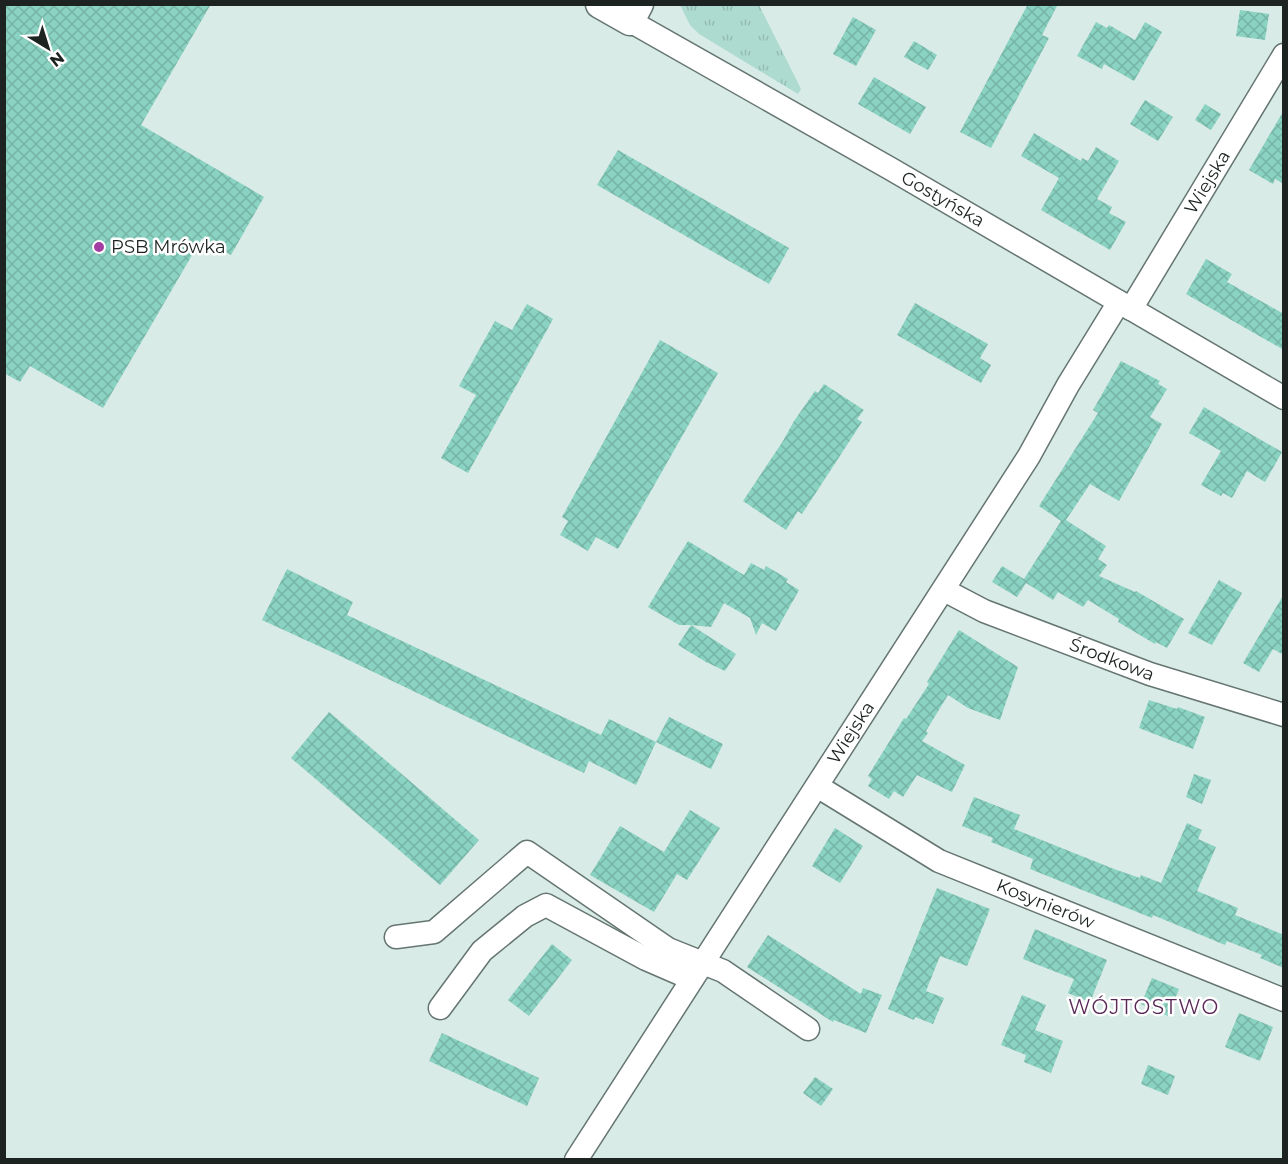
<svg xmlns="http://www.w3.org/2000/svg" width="1288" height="1164" viewBox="0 0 1288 1164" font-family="Montserrat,sans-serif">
  <defs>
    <pattern id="grass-tufts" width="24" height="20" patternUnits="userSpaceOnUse" patternTransform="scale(1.5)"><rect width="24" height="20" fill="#aedbd0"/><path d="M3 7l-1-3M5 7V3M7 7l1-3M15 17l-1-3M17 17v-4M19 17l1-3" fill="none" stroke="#95bcb2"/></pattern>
    <pattern id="building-cross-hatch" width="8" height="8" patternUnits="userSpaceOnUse" patternTransform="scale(1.5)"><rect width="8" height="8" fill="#8ad2c1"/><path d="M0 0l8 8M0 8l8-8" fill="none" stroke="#76b4a6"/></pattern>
  </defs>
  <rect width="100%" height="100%" fill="#d9ebe6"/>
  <!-- grass -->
  <path fill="url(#grass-tufts)" d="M680,5H759L801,89L798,94L699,34L690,25Z"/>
  <!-- building -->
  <g fill="url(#building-cross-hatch)">
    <path d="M4,4H211L141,125L264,197L231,255L202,238L103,408L30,366L20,382L4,373Z"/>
    <path d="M1028,4H1058L1042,35L1049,38L991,148L960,132Z"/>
    <path d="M1240,10L1269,14L1265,40L1236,36Z"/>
    <path d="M853,17L876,30L856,66L833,54Z"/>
    <path d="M1096,22L1107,28L1109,25L1135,40L1145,22L1162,32L1134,81L1104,64L1102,69L1077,56Z"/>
    <path d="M914,41L937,55L928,70L904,57Z"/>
    <path d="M874,77L926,107L910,134L858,104Z"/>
    <path d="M1145,100L1173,117L1158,141L1130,124Z"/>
    <path d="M1205,104L1221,114L1211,130L1195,120Z"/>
    <path d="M1284,110V184L1275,179L1273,184L1249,170Z"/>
    <path d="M1034,133L1081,161L1082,158L1088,161L1096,147L1119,161L1097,199L1112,207L1109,213L1126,222L1110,250L1041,210L1059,178L1021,156Z"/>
    <path d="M618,150L789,248L769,284L597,185Z"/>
    <path d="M1206,259L1232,274L1227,282L1284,314V350L1186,294Z"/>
    <path d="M915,303L988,344L980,358L991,365L981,383L897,335Z"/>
    <path d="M527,304L553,319L468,473L441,458L476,395L459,386L495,321L512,330Z"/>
    <path d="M660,340L718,373L618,549L596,537L588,551L560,535L568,521L562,517Z"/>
    <path d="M1121,361L1160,381L1158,384L1167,389L1150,417L1162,424L1119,501L1090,484L1066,520L1106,546L1098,559L1107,565L1099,576L1135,592L1136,591L1184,619L1167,648L1156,642L1155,644L1118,622L1119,619L1088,600L1083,607L1058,592L1053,600L1026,583L1017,597L992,582L1002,566L1024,579L1061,521L1039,506L1098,413L1093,410Z"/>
    <path d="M824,384L864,410L857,419L862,422L802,514L798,511L786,530L743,501L783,441L794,421L815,391L818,393Z"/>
    <path d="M1204,407L1282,452L1265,482L1247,471L1232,498L1223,493L1221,496L1201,485L1221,451L1189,433Z"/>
    <path d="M688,541L744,575L751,563L764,570L766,566L788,579L786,582L799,590L776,631L762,623L756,635L750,618L724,603L711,627L691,625L736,654L725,671L706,662L678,645L691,625H679L648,607Z"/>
    <path d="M287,569L353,602L347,615L601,735L609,719L656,742L636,785L589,761L584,773L336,654L262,620Z"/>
    <path d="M1219,580L1242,593L1212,645L1188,633Z"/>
    <path d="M1284,594V655L1273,649L1259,672L1243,663Z"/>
    <path d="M959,630L1018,667L1000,720L968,708L948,695L926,731L928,733L922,741L965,765L952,792L917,775L903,797L894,791L889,799L868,786L872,779L868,776L904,718L906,719L929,684L927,682Z"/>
    <path d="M1149,700L1177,709L1178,707L1205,717L1193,749L1139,728Z"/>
    <path d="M329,712L479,840L440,885L291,758Z"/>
    <path d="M669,717L723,744L711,769L656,742Z"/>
    <path d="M1194,774L1211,780L1202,804L1186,797Z"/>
    <path d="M974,797L1020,815L1014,829L1114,869L1140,878L1141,875L1161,883L1187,823L1202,830L1198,839L1216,847L1197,891L1238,908L1235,915L1284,935V968L1260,958L1262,955L1227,941L1225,945L1153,915L1152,918L1030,869L1033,859L991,842L993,838L962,826Z"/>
    <path d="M690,810L720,828L687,880L677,874L654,912L590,875L620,826L664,852Z"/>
    <path d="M835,828L863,846L840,883L812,866Z"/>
    <path d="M937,888L990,909L967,966L940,956L926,991L944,998L933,1024L915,1017L914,1020L888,1009Z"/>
    <path d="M1035,929L1107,960L1090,1002L1068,993L1074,979L1023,959Z"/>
    <path d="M768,935L861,994L863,988L882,995L866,1033L834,1020L833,1022L747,967Z"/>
    <path d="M552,944L572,960L529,1016L508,1000Z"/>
    <path d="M1152,978L1179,989L1168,1016L1141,1004Z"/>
    <path d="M1022,995L1046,1005L1035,1030L1063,1041L1051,1073L1024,1062L1026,1055L1001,1045Z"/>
    <path d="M1239,1013L1273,1027L1260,1061L1225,1047Z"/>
    <path d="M442,1033L539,1078L527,1106L429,1061Z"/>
    <path d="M1148,1065L1175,1076L1168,1095L1141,1084Z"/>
    <path d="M815,1077L833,1089L821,1106L803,1093Z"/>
  </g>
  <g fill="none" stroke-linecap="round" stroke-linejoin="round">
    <!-- minor casing -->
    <g stroke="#657571" stroke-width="25">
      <g id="minor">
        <path id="s1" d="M630,21L891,169L1284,398"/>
        <path id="s2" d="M1131,309L1284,55"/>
        <path id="s3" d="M944,590L984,611L1150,674L1284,715"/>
        <path id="s4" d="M817,786L939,861L1284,1000"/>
        <path d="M396,937L434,932L527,852L668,949L723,971L808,1029"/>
        <path d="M440,1008L482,951L525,916L546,905L646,959L692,979"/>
        <path id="s5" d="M576,1160L1029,456L1068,385L1119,302"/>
      </g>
    </g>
    <!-- major casing -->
    <g stroke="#657571" stroke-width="31">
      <path id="major" d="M600,4L630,21L639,4"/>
    </g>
    <!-- minor -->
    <use href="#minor" stroke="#fff" stroke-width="22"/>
    <!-- major -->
    <use href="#major" stroke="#fff" stroke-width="28"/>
  </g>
  <!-- markers -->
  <circle fill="#a43da1" stroke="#fff" stroke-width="2" cx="99" cy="247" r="6"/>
  <g text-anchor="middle" stroke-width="5" stroke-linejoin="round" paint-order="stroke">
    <!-- street labels -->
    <g font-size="18" fill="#1c2321" stroke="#fff">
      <text dy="6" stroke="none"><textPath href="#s2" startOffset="148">Wiejska</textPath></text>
      <text dy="6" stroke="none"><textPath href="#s1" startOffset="360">Gostyńska</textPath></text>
      <text dy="6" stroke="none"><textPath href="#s3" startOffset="182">Środkowa</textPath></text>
      <text dy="6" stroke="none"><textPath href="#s5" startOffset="508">Wiejska</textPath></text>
      <text dy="6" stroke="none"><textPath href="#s4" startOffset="258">Kosynierów</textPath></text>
    </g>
    <!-- poi labels -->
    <g font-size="18" fill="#1c2321" stroke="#fff" text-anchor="start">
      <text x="111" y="253">PSB Mrówka</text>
    </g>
    <!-- neighbourhood labels -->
    <g font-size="20" letter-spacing="1.5" fill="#5a2858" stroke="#fff">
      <text x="1144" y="1014">WÓJTOSTWO</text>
    </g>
  </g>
  <!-- border -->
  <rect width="1288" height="1164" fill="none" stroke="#1c2321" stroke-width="12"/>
  <!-- north arrow -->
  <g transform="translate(48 48) rotate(142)" stroke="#ffffff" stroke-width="4.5" paint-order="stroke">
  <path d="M0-4.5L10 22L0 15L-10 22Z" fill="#1c2321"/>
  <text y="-9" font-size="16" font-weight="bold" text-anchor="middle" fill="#1c2321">N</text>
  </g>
</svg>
